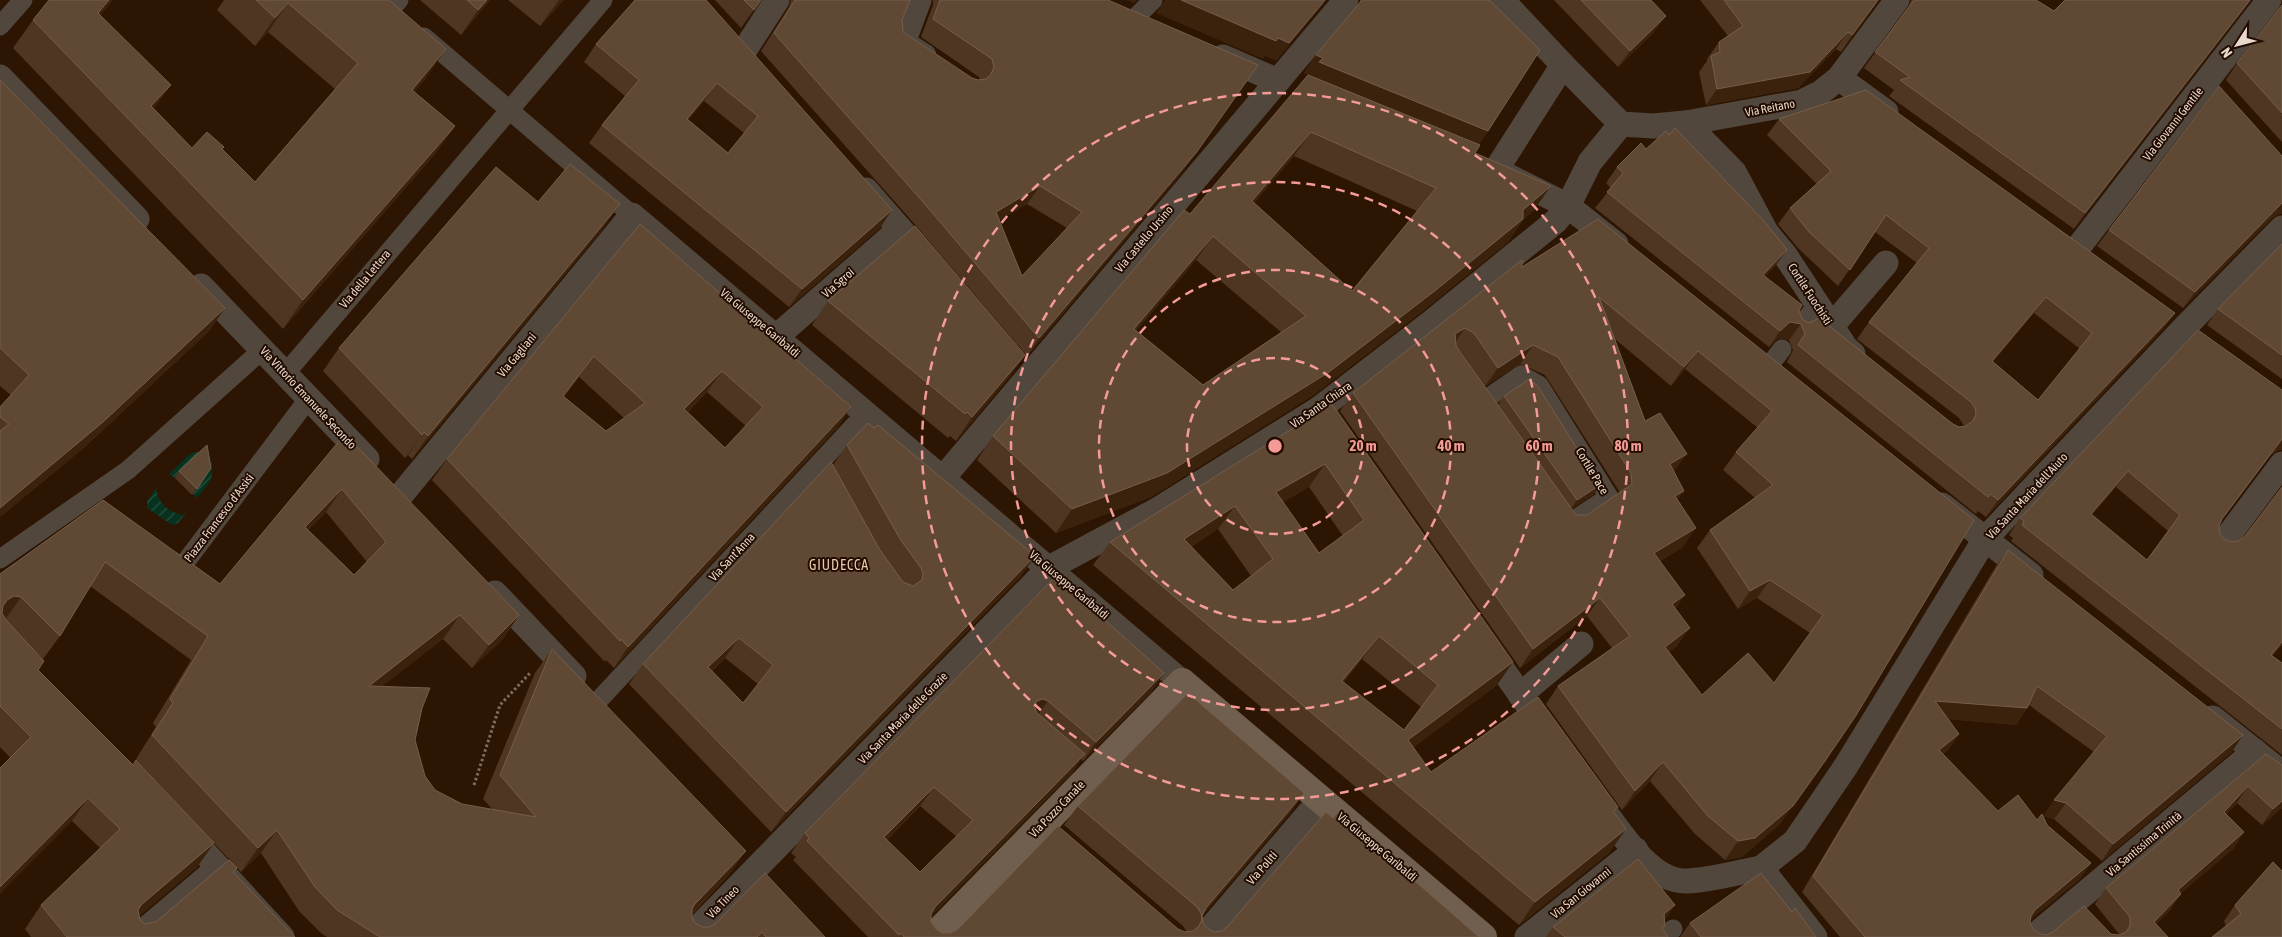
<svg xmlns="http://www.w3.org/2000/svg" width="2282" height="937" viewBox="0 0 2282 937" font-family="'Asap Condensed',sans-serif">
  <defs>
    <pattern id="garden-furrows" width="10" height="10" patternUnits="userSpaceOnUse" patternTransform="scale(1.25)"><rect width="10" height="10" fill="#06321f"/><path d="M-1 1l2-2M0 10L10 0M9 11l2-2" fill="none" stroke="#2a4f3e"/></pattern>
  </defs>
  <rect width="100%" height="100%" fill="#2c1502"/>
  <!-- garden -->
  <g fill="url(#garden-furrows)">
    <path d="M198,452L210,459C217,477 208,485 197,498L193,494L206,475L185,467L175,478L169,474L191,453Z"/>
    <path d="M156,488C159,504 167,511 182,515L186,513L178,523L172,525L147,508V501Z"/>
  </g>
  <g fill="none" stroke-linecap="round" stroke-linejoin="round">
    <!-- path -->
    <path stroke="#806c5c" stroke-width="3" stroke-dasharray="2.5 2.5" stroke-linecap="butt" d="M474,785L500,705L531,672"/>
    <!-- pedestrian -->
    <g stroke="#52473d" stroke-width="19">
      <path d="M391,9L399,0"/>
      <path d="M1134,19L1153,0"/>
      <path d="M0,26L23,0"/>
      <path d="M424,37L632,215"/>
      <path d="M1799,328L1817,305"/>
      <path d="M1769,366L1782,349"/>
      <path d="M285,374L603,0"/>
      <path d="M1474,390L1482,402L1521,375L1539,385L1609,497L1568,524L1563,516"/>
      <path d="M0,559L128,470L262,350"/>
      <path d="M168,559L181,568L309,398"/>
      <path d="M598,701L866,413"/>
      <path d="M132,937L217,865"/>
      <path d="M1662,937L1673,929"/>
    </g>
    <!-- minor -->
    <g stroke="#52473d" stroke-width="25">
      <path d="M919,0L903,43L924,56"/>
      <path d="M1502,0L1563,65L1496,170L1568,206L1616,244"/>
      <path d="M744,51L777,0"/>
      <path d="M1223,57L1278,81"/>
      <path d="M1563,65L1621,124L1653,126L1686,123L1802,102L1820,93L1839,78L1897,0"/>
      <path d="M0,77L137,219"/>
      <path d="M1839,78L1886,112"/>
      <path d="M1686,123L1734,172L1766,232L1785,255L1846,348L1853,354"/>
      <path d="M866,190L927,260"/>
      <path d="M2077,249L2269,0"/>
      <path d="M201,286L367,459"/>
      <path d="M1831,327L1886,263"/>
      <path d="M776,337L900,229"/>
      <path d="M943,478L1346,0"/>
      <path d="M401,495L632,215L1182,682"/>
      <path d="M1942,505L2031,575"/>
      <path d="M2222,544L2282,464"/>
      <path d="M495,593L574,676"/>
      <path d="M1486,646L1546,731"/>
      <path d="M1520,695L1581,644"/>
      <path d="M2213,718L2282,773"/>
      <path d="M1602,808C1622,833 1650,882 1686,881C1708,881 1739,872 1761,868"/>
      <path d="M184,830L282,937"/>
      <path d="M1761,868L1795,841L1846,766L1985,539L2185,327L2282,228"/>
      <path d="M1761,868L1815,937"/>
      <path d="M689,937L1049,568L1157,510L1320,408L1428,325L1556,221L1568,206L1590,162L1621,124"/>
      <path d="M1203,937L1321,799"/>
      <path d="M1527,937L1636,850"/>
      <path d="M2033,937L2255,751"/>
    </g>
    <!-- secondary -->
    <path stroke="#705f4f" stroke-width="28" d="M933,937L1182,682L1483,937"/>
  </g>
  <!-- wall -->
  <g fill="#4f3622" fill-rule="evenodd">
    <path d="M49,0H113L100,15L154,109L192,148L222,149L255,182L335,89L268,32L255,46L217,10L224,0H389L426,78L414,92L455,126L435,154L283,329L13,48L33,20Z"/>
    <path d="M420,0H490L461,35Z"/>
    <path d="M508,0H564L540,26Z"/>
    <path d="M635,0L892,210L880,228L789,307L589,143L602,125L625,96L584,62L596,44ZM704,101L744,133L728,153L688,120Z"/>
    <path d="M715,0H761L741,28Z"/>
    <path d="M791,0H910L902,20L903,32L972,78L978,80H980L979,77L921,37L933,5V0H1108L1183,171L1027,356L911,220L761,51L789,7ZM1027,204L1067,228L1022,276L999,220Z"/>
    <path d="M1360,0H1489L1488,131L1479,144L1475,153L1534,210L1523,220L1507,243L1419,314L1312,396L1151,497L1056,533L977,460L993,436L1190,214L1310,75L1304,73L1316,55L1360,3ZM1294,156L1417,211L1352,291L1254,203ZM1196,260L1281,332L1203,385L1136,331Z"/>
    <path d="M1554,0H1651L1654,32L1618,67Z"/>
    <path d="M1700,0H1879L1841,52L1836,49L1798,88L1706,105L1699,72L1707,61V59L1719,42L1728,36Z"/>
    <path d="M1911,0H2036L2054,11L2065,0H2251L2074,229L1889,96L1894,90L1864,68L1909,6Z"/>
    <path d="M2282,5V142L2226,80L2237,63Z"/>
    <path d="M0,80L225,308L209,331L87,445L0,517V407L11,395L0,386Z"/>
    <path d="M1779,119L2175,313L2163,329L1986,517L1978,511L1976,514L1787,362L1793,350L1789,340L1778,338L1769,347L1595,208L1611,188L1606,183L1617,167L1669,135L1787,250L1775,266L1765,277L1799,311L1803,320L1953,424L1959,427L1964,426L1963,424L1959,418L1857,339L1869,322L1917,263L1875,232L1838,286L1798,248L1778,224L1790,208L1817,184L1767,135ZM2034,313L2080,349L2038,400L1993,362Z"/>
    <path d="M2282,156V214H2279L2272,218L2183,308L2097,246L2109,230Z"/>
    <path d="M538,202L604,227L412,459L408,455L405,458L323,371L339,348Z"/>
    <path d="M1598,219L1974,520L1780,824L1742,857L1725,860L1695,834L1650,781L1622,810L1546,704L1558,686L1612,648L1587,616L1520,668L1340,411L1353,393L1522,267ZM1615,339L1671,386L1685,369L1758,428L1736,452L1723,470L1755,498L1710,530L1697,548L1738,609L1757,598L1810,633L1774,683L1702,695L1669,652L1677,646L1676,608L1660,561L1683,547L1674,472L1645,421ZM1459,350L1461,352L1485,386L1520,364L1545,375L1619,491V493L1587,515H1576Z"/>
    <path d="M640,224L851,407L837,428L614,668L606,660L605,662L432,480L447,459ZM579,377L624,418L606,431L564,397ZM707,392L746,426L725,448L688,412Z"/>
    <path d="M2282,244V379L2207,325L2218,309Z"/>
    <path d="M828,301L1025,355L1008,379L956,441L950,436L948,438L812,325Z"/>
    <path d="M2282,390L2277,451L2270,455L2221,521L2219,526L2220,534L2224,539L2232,542L2239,541L2245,536L2282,487V645L2272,656L2282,663V755L2011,541L2013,538L2009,535L2020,518ZM2116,487L2168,531L2147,560L2092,515Z"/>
    <path d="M1504,396L1594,494L1571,509L1498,405Z"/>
    <path d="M1332,404L1513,662L1497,685L1413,747L1431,772L1614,812L1626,829L1609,853L1519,925L1093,565L1110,542ZM1309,487L1343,536L1319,553L1283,502ZM1218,529L1251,576L1233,590L1191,547ZM1362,659L1421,707L1404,730L1343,683Z"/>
    <path d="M345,434L519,615L503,639L472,668L443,639L382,686L422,708L415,740L425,776L435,790L462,804L493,810L483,799L535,673L552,649L729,875L692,914V917L695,923L702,927L825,937H327L321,933L299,911L261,853L241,872L136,759L156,727L153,723L191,660L90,586L60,636L43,659L30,646L38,670L132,765L214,843L197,867L139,916L140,920L145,924L156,922L233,873L295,937H31L25,929L41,905L100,848L72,821L0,747V574L103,500L220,584ZM326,512L367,562L354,575L308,530Z"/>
    <path d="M847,445L1035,556L1021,576L771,832L629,684L643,664L833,465ZM725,658L758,684L743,703L712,671Z"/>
    <path d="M211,468L192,495L175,478L179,471Z"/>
    <path d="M2008,550L2232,752L2102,861L2054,819L2043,816L2047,825L2091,863L2080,879L2030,920V923L2034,930L2040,934L2047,935L2111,934L2119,935V934L2095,904L2106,888L2266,754L2282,808L2262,825L2237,803L2226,814L2244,832L2233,849L2181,893L2170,910L2156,924L2168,937H1840L1802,892L1996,566ZM2029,705L2094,752L2043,816L2037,820L1998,811L1943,754L1948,750L1959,734L1948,719L2016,725Z"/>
    <path d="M1056,576L1164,673L1151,692L1083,761L1081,759L1072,773L931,916V922L936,929L942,933L1178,929L1185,932H1187L1183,926L1064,825L1078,806L1291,812L1202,916L1203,923L1207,928L1214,932L1479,937H868L793,860L796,857L791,853L805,833ZM920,806L957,837L920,872L887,840Z"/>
    <path d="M2235,905L2282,937L2226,926L2224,921Z"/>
    <path d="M1795,908L1816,937H1680L1690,923L1792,912Z"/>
    <path d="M1665,920V926L1663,929L1668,937H1546L1553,927Z"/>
  </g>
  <!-- shaded-wall -->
  <g fill="#3a220d">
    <path d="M109,0H113L78,41L98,13Z"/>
    <path d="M487,0H490L461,35L478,10Z"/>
    <path d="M559,0H564L540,26Z"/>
    <path d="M1126,0H1137L1134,3Z"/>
    <path d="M1165,0H1327L1276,61L1265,56L1263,59L1156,13Z"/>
    <path d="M1878,0H1879L1841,52L1852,35Z"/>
    <path d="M2250,0H2251L2074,229L2085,213Z"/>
    <path d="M288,3L268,32L255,46L275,18Z"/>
    <path d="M1666,16L1654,32L1618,67L1630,51Z"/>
    <path d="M1848,32L1836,49L1798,88L1706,105L1717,89Z"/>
    <path d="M446,49L426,78L393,119L412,90Z"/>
    <path d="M1316,55L1323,58L1488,131L1475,149L1304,73Z"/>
    <path d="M1258,65L1183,171L1027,356L1039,338Z"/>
    <path d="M717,83L704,101L674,137L687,119Z"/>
    <path d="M171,85L151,113V106Z"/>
    <path d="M455,126L435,154L283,329L303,300Z"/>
    <path d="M1311,132L1294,156L1235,225L1252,201Z"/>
    <path d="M1040,186L1027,204L983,230L996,212Z"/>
    <path d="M1551,186L1534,210L1523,220L1507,243L1419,314L1312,396L1151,497L1056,533L1072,509L1523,210Z"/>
    <path d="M2282,203V214H2279L2272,218L2183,308L2195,292Z"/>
    <path d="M620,204L604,227L412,459L428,436Z"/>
    <path d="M892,210L880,228L789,307L802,289Z"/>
    <path d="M1213,236L1196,260L1117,353L1134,329Z"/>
    <path d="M1787,250L1775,266L1752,291L1763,275Z"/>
    <path d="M2046,297L2034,313L1980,377L1992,361Z"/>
    <path d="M225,308L209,331L87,445L0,517V508Z"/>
    <path d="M2175,313L2163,329L1986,517L1998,500Z"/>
    <path d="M1790,322L1801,324L1789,340L1778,338L1769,347L1780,331Z"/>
    <path d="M1465,328L1452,347L1455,334Z"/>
    <path d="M1533,345L1520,364L1485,386L1498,368Z"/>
    <path d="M1698,351L1685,369L1671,386L1684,367Z"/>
    <path d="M1025,355L1008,379L956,441L972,417Z"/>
    <path d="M594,356L579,377L548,417L563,396Z"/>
    <path d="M722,371L707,392L670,430L684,409Z"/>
    <path d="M851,407L837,428L614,668L628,647Z"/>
    <path d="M424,432L408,455L405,458L422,435Z"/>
    <path d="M2282,439V450L2277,451L2270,455L2210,535Z"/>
    <path d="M1687,454L1674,472L1670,464Z"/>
    <path d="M1325,464L1309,487L1260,516L1276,492Z"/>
    <path d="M2128,471L2116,487L2079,530L2091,514Z"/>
    <path d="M1600,485L1594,494L1571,509L1577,500Z"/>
    <path d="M342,489L326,512L288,551L305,527Z"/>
    <path d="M1684,491L1671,509L1675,496Z"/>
    <path d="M1235,506L1218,529L1167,563L1184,539Z"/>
    <path d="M1696,528L1683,547L1641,572L1654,553Z"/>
    <path d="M1035,556L1021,576L771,832L786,812Z"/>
    <path d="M1770,580L1757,598L1738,609L1750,591Z"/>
    <path d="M1685,595L1672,614V604Z"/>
    <path d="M14,596L21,597L5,620L0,610L7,600Z"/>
    <path d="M1600,598L1587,616L1520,668L1533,649Z"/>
    <path d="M460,615L443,639L352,710L369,686Z"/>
    <path d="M519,615L503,639L472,668L489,645Z"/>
    <path d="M1690,628L1677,646L1652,665L1665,647Z"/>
    <path d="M1379,636L1362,659L1325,705L1342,681Z"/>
    <path d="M739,638L725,658L694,687L708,667Z"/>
    <path d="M2282,642V645L2278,649L2260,672Z"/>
    <path d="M1513,662L1497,685L1392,764L1408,740Z"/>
    <path d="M1164,673L1151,692L1083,761L1096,742Z"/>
    <path d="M1043,699L1048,701L1034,720L1030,718L1037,701Z"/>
    <path d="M1935,701L2027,708L2016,725L1924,717Z"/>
    <path d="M1959,734L1948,750L1927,766L1939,750Z"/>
    <path d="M2243,735L2232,752L2102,861L2113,844Z"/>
    <path d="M1085,754L1072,773L922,926L935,907Z"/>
    <path d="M1825,761L1780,824L1742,857L1725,860L1738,841Z"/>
    <path d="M1663,762L1650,781L1622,810L1635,791Z"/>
    <path d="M2248,786L2237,803L2213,828L2224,812Z"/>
    <path d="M934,787L920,806L871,856L884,837Z"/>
    <path d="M1304,793L1291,812L1201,917L1206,908Z"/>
    <path d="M88,798L72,821L0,894V887Z"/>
    <path d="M2054,800L2066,803L2054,819L2043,816Z"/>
    <path d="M2282,801V808L2262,825L2273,809Z"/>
    <path d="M1626,829L1609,853L1519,925L1535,902Z"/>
    <path d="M277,830L261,853L241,872L258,848Z"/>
    <path d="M2244,832L2233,849L2166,906L2178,890Z"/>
    <path d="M214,843L197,867L125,928L141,905Z"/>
    <path d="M746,851L729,875L678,927L695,904Z"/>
    <path d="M2091,863L2080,879L2023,926L2035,910Z"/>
    <path d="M2181,894L2170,910L2144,937L2154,922Z"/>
    <path d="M1675,905L1663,923L1664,914Z"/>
  </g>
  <!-- building -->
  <g fill="#5f4834" stroke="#755e4c" fill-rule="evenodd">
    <path d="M49,0H109L98,13L171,85L151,106L192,148L207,132L224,147L222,149L255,182L358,63L288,3L275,18L256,0H389L446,49L412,90L455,126L303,300L33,20Z"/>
    <path d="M467,0H487L478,10Z"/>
    <path d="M635,0H706L892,210L802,289L602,125L639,80L596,44ZM717,83L758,116L728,153L687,119Z"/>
    <path d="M744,0H761L754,10Z"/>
    <path d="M795,0H910L902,20L903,32L972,78L978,80L986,79L991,74L994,67L992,59L933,19L940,0H1108L1258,65L1196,153L1039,338L923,202L774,33ZM1040,186L1082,212L1022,276L996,212Z"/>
    <path d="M1181,0H1325L1289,43L1278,38L1276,41Z"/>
    <path d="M1362,0H1489L1540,50L1488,131L1319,62L1323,58L1316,55Z"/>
    <path d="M1581,0H1651L1666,16L1630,51Z"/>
    <path d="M1724,0H1878L1852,35L1848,32L1810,72L1717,89L1711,56L1720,52L1719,42L1743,26Z"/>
    <path d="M1914,0H2036L2054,11L2065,0H2250L2085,213L1900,80L1910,77L1875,52Z"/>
    <path d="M2282,5V113L2237,63Z"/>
    <path d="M1308,75L1480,145L1475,153L1551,186L1523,210V219L1436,290L1329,372L1167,473L1072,509L993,436L1184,210L1190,214ZM1311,132L1436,188L1352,291L1252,201ZM1213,236L1306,316L1203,385L1134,329Z"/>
    <path d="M0,80L225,308L103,422L0,508V431L9,424L0,417V407L29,375L0,348Z"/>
    <path d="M2219,86L2282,156V203L2195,292L2109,230Z"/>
    <path d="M1866,90L2175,313L1998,500L1990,494L1988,497L1798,345L1805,334L1801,324L1790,322L1780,331L1607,192L1623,173L1617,167L1641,143L1646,149L1666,131L1669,135L1675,128L1763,220L1785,247L1787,250L1763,275L1802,305L1799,311L1803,320L1809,323L1819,318L1953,424L1959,427L1966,426L1973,421L1976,414L1975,408L1971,402L1869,322L1929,248L1886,215L1850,270L1809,232L1790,208L1831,171L1779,119ZM2046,297L2092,333L2038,400L1992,361Z"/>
    <path d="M570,164L620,204L428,436L424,432L422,435L339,348L496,167L538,202Z"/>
    <path d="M1598,219L1974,520L1855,717L1825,761L1793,806L1755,838L1738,841L1708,816L1663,762L1635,791L1558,686L1630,636L1600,598L1533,649L1353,393L1522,260V267ZM1599,297L1684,367L1698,351L1772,411L1736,452L1773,485L1710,530L1750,591L1770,580L1823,615L1774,683L1748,653L1702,695L1665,647L1690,628L1672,604L1685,595L1654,553L1696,528L1675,496L1684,491L1670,464L1687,454L1660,413L1645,421ZM1465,328L1474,333L1498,368L1533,345L1558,357L1631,473L1632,484L1587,515H1576L1456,346L1455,334Z"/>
    <path d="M640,224L851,407L628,647L621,639L620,641L447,459ZM594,356L645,403L606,431L563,396ZM722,371L763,407L725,448L684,409Z"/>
    <path d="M915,226L1025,355L972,417L967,412L965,414L828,301Z"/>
    <path d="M2282,244V355L2218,309Z"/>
    <path d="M2198,330L2282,390V439L2222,519L2219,526L2220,534L2224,539L2232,542L2239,541L2245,536L2282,487V642L2271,655L2282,663V729L2022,525L2024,521L2020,518ZM2128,471L2180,515L2147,560L2091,514Z"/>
    <path d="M1528,380L1537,385L1600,485L1577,500L1504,396Z"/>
    <path d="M1332,404L1513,662L1408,740L1431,772L1538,697L1618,807L1613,811L1626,829L1535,902L1110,542ZM1325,464L1364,520L1319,553L1276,492ZM1235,506L1273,559L1233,590L1184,539ZM1379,636L1438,685L1404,730L1342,681Z"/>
    <path d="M868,423L874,428L878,425L1035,556L786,812L643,664L831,462L880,550L903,582L913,586L922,580L923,574L921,568L900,539L847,445ZM739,638L773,665L743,703L708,667Z"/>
    <path d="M345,434L519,615L489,645L460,615L369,686L430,688L422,708L415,740L425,776L435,790L462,804L536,817L500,775L552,649L746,851L695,904L692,909V917L695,923L702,927H709L715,924L765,873L825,937H766L762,932L757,937H380L337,910L315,887L277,830L258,848L152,735L173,703L170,699L208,636L105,562L60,636L21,597L14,596L7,600L3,606L2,613L6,620L44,661L38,670L133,765L136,760L214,843L141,905L138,910L140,920L145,924L156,922L229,860L237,868L233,872L295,937H67L41,905L120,829L88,798L0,887V768L31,737L0,706V574L103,500L220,584ZM342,489L386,542L354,575L305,527Z"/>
    <path d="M207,445L211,468L197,489L179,471Z"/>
    <path d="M2008,550L2243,735L2113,844L2066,803L2054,800L2107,736L2037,686L2027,708L1935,701L1959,734L1939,750L1998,811L2018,795L2037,820L2042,814L2047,825L2091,863L2035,910L2031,916L2030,923L2034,930L2040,934L2047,935L2053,932L2084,906L2111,934L2119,935L2126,932L2130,926V917L2106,888L2266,754L2282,765V801L2273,809L2248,786L2224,812L2244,832L2178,890L2181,894L2154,922L2168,937H1865L1813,876Z"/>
    <path d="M1056,576L1164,673L1096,742L1048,701L1043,699L1037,701L1034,706L1037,713L1085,754L935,907L931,914V922L936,929L942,933H950L958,929L1058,826L1178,929L1185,932L1193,931L1198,927L1202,920L1201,913L1197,907L1078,806L1188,693L1304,793L1206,908L1202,916L1203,923L1207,928L1214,932L1222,931L1227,927L1326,812L1333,818L1337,813L1479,937H904L901,933L899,935L807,841L809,838L805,833ZM934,787L973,820L920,872L884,837Z"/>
    <path d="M1638,859L1675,905L1664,914L1665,926L1662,928L1668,937H1565L1553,927Z"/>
    <path d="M2273,862L2282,871V937H2212L2241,914L2235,905Z"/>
    <path d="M1761,873L1792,912L1795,908L1816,937H1701L1690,923Z"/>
  </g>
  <!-- distance rings -->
  <g fill="none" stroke="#f59b97" stroke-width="2.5" stroke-dasharray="9 6">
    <circle cx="1275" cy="446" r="88"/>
    <circle cx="1275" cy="446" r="176"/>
    <circle cx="1275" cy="446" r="264"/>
    <circle cx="1275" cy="446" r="353"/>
  </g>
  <g text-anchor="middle" stroke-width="4" stroke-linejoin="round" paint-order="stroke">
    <!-- street labels -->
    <g font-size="12" fill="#e9d8cc" stroke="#220c00">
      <text transform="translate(1770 108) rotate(-11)" y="4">Via Reitano</text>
      <text transform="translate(2173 124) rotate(-52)" y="4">Via Giovanni Gentile</text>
      <text transform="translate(1144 239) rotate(-50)" y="4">Via Castello Ursino</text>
      <text transform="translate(365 279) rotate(-50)" y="4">Via della Lettera</text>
      <text transform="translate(838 283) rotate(-41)" y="4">Via Sgroi</text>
      <text transform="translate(1810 294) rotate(57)" y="4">Cortile Fuochisti</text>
      <text transform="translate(760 323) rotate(40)" y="4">Via Giuseppe Garibaldi</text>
      <text transform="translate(517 355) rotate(-50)" y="4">Via Gagliani</text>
      <text transform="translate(308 398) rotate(47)" y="4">Via Vittorio Emanuele Secondo</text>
      <text transform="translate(1321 405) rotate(-35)" y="4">Via Santa Chiara</text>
      <text transform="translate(1592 471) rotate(59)" y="4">Cortile Pace</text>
      <text transform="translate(2027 496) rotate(-47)" y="4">Via Santa Maria dell'Aiuto</text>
      <text transform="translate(219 518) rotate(-53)" y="4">Piazza Francesco d'Assisi</text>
      <text transform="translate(732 557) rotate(-47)" y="4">Via Sant'Anna</text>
      <text transform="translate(1069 585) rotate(40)" y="4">Via Giuseppe Garibaldi</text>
      <text transform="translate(903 718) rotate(-46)" y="4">Via Santa Maria delle Grazie</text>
      <text transform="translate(1057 809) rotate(-46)" y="4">Via Pozzo Canale</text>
      <text transform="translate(2144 844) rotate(-40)" y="4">Via Santissima Trinità</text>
      <text transform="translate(1377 847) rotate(40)" y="4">Via Giuseppe Garibaldi</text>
      <text transform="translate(1262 868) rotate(-49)" y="4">Via Politi</text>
      <text transform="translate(1581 893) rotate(-39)" y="4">Via San Giovanni</text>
      <text transform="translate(723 902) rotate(-46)" y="4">Via Tineo</text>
    </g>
    <!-- neighbourhood labels -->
    <g font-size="14" letter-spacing="1" fill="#e9c9b0" stroke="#220c00">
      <text x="839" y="570">GIUDECCA</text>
    </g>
  </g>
  <circle cx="1275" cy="446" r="8" fill="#f59b97" stroke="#220c00" stroke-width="2.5"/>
  <g font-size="15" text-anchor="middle" font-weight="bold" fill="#f59b97" stroke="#220c00" stroke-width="4" stroke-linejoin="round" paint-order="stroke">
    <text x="1363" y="451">20 m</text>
    <text x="1451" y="451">40 m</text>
    <text x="1539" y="451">60 m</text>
    <text x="1628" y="451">80 m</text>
  </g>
  <!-- north arrow -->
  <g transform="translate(2237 45) rotate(234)" stroke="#220c00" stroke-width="4" paint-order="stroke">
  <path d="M0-4L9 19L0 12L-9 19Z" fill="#e9d8cc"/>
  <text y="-8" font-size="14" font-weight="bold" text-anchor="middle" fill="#e9d8cc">N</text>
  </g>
</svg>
